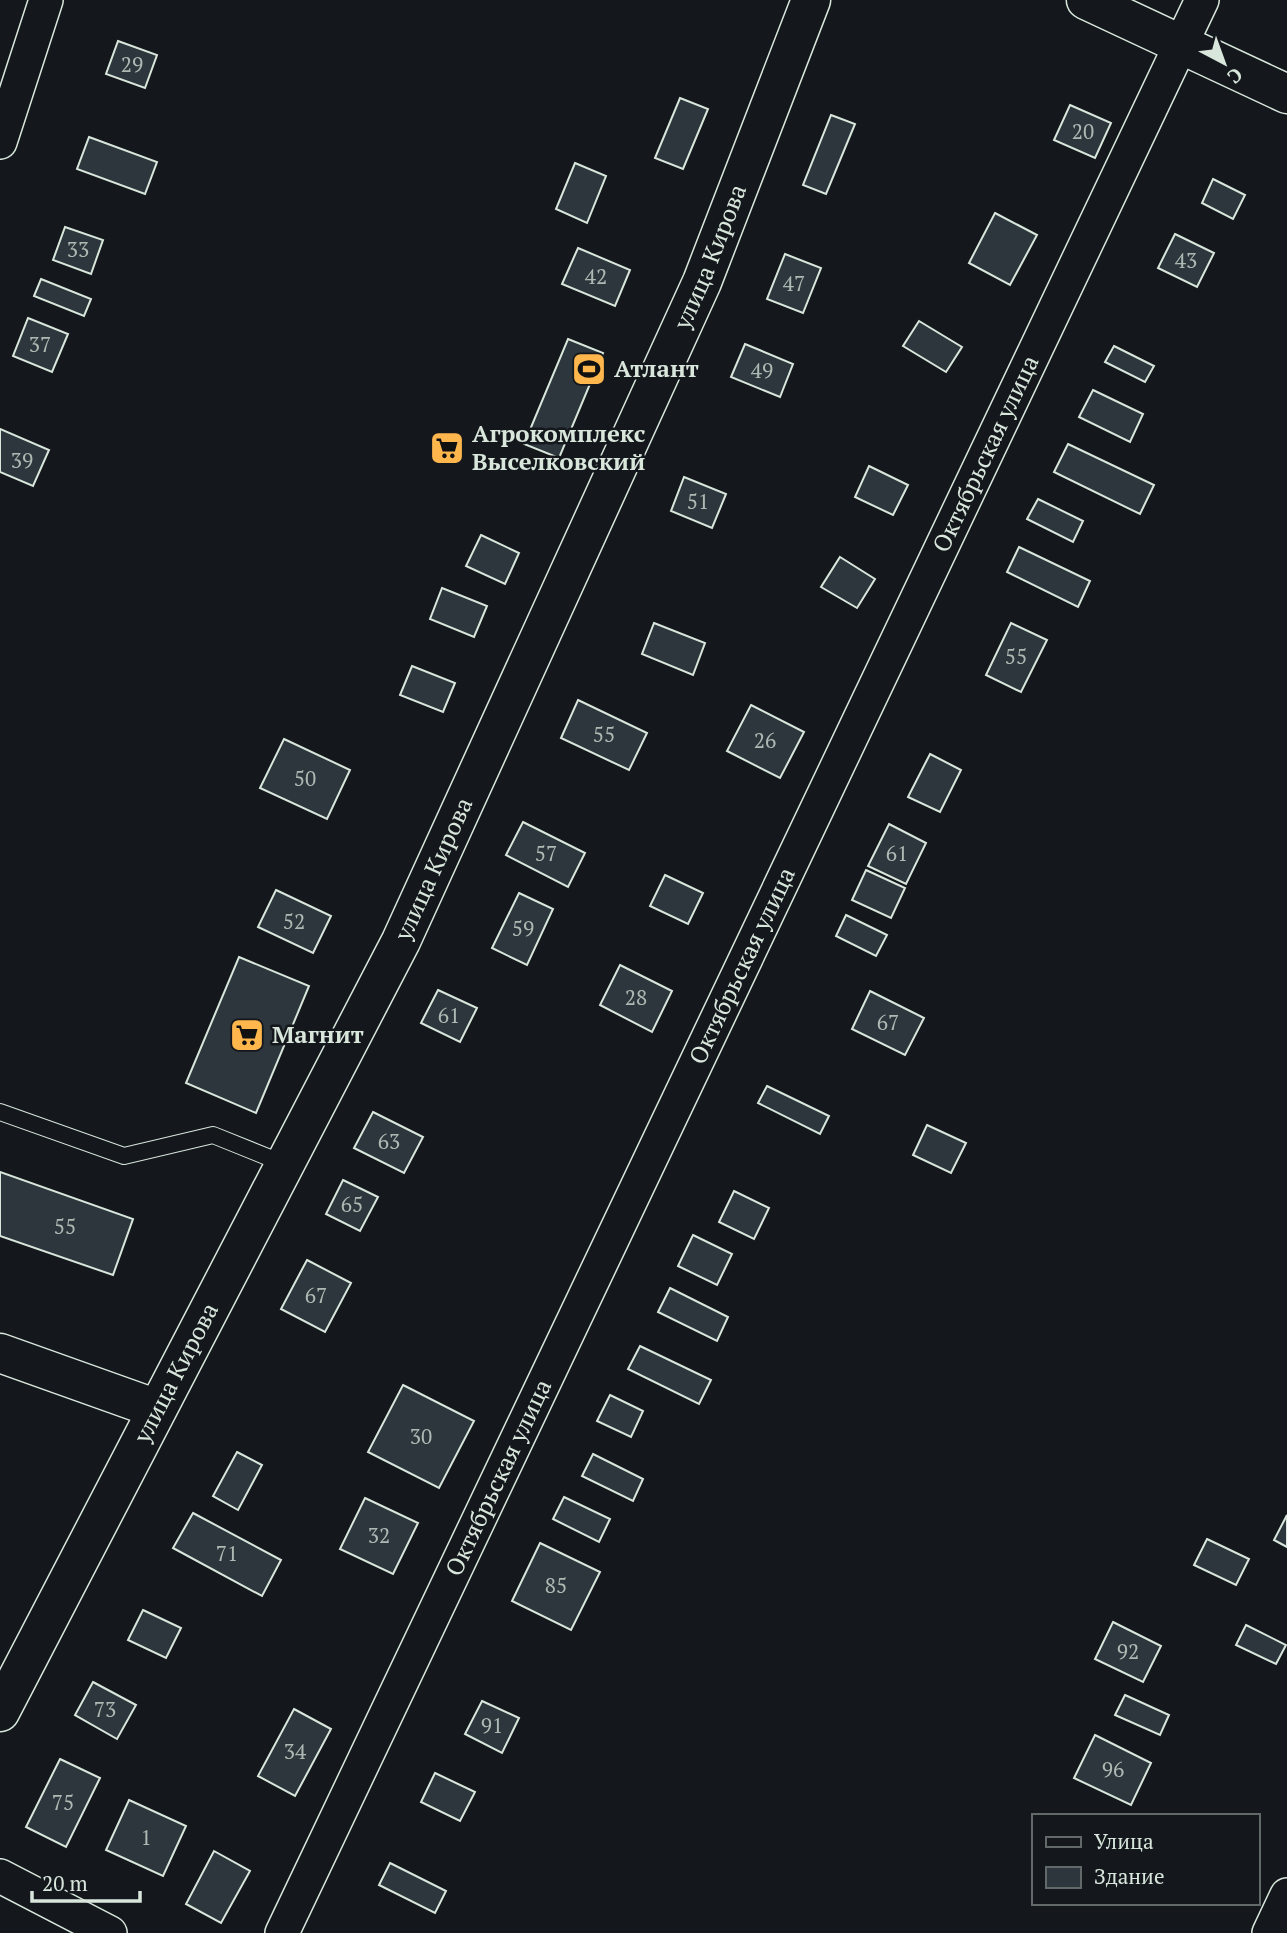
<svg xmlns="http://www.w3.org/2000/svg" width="1287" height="1933" viewBox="0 0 1287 1933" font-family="'PT Serif',serif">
  <rect width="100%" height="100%" fill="#14181c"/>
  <!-- building -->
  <g fill="#2c363c" stroke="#d8e6dc" stroke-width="2">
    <path d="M118,41L157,55L145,88L106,74Z"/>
    <path d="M680,98L708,109L683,169L655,158Z"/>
    <path d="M1070,105L1111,123L1095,158L1054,140Z"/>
    <path d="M831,115L855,124L826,194L803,185Z"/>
    <path d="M89,137L157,162L145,194L77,169Z"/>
    <path d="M575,163L606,176L587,223L556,209Z"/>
    <path d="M1213,179L1245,195L1233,219L1202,203Z"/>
    <path d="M995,213L1037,235L1010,285L969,263Z"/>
    <path d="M65,227L103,240L91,274L53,260Z"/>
    <path d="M1175,234L1214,253L1197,287L1158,268Z"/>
    <path d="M578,248L630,270L615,306L562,284Z"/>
    <path d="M785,254L821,268L803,313L767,299Z"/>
    <path d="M41,279L91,299L84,316L34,296Z"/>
    <path d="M28,318L68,334L52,372L13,356Z"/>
    <path d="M919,321L962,347L946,372L903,346Z"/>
    <path d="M568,339L603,353L559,458L524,444Z"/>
    <path d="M745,344L793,364L780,397L731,377Z"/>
    <path d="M1114,346L1154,366L1145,382L1105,362Z"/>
    <path d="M1093,390L1143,414L1130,442L1079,417Z"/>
    <path d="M0,429L49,450L33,486L0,472Z"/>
    <path d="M1068,444L1154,485L1140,514L1054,472Z"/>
    <path d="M869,466L908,485L893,515L855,497Z"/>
    <path d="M684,477L726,494L712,528L671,511Z"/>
    <path d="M1038,499L1083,521L1073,542L1027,519Z"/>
    <path d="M481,535L519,553L505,584L466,566Z"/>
    <path d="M1019,547L1090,581L1078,607L1007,572Z"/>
    <path d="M840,557L875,579L857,608L821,587Z"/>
    <path d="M442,588L487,606L474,637L430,619Z"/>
    <path d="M654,623L705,643L693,675L642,654Z"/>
    <path d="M1011,623L1047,640L1021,692L986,675Z"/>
    <path d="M412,666L455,683L443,712L400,695Z"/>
    <path d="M578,700L647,733L629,770L561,738Z"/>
    <path d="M751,705L804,732L780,778L727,751Z"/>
    <path d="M284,739L350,770L327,819L260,788Z"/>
    <path d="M930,754L961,770L940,812L908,797Z"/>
    <path d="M523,822L585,853L568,887L506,855Z"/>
    <path d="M889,824L926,843L906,884L868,866Z"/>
    <path d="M866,870L905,888L891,918L852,900Z"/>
    <path d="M665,875L703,893L688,924L650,906Z"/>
    <path d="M276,890L331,916L313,953L258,927Z"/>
    <path d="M519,893L553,909L527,965L492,948Z"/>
    <path d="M846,915L887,935L876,956L836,936Z"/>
    <path d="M239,957L309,986L256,1113L186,1083Z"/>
    <path d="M620,965L672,991L652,1032L600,1005Z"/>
    <path d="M438,990L477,1008L460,1042L421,1023Z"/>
    <path d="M870,991L924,1018L905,1055L852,1029Z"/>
    <path d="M767,1086L829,1116L820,1134L758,1103Z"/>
    <path d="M373,1112L423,1137L404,1173L354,1148Z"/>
    <path d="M927,1125L966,1143L951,1173L913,1155Z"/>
    <path d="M0,1172L133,1219L113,1275L0,1236Z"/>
    <path d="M343,1180L378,1197L360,1231L326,1214Z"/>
    <path d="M734,1191L769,1208L754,1239L719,1222Z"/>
    <path d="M693,1235L732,1254L717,1285L678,1266Z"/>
    <path d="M307,1260L351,1283L325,1332L281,1309Z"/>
    <path d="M670,1288L728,1317L717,1341L658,1312Z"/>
    <path d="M640,1346L711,1380L699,1404L628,1369Z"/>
    <path d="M403,1385L474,1421L439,1488L368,1452Z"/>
    <path d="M610,1395L643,1411L631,1437L597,1421Z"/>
    <path d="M237,1452L262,1465L238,1510L213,1496Z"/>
    <path d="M593,1454L643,1479L633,1501L582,1476Z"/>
    <path d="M564,1497L610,1519L599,1542L553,1519Z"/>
    <path d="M365,1498L418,1523L393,1574L340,1549Z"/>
    <path d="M193,1513L281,1560L262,1596L173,1548Z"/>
    <path d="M1287,1515V1547L1274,1540Z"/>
    <path d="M1207,1539L1249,1559L1236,1585L1194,1565Z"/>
    <path d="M540,1543L600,1572L571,1630L512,1601Z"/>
    <path d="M143,1610L181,1628L166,1658L128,1640Z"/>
    <path d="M1113,1622L1161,1646L1143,1682L1095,1659Z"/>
    <path d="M1246,1625L1286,1645L1276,1664L1236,1645Z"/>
    <path d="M93,1682L136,1705L117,1739L75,1715Z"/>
    <path d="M1125,1695L1169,1715L1160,1735L1115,1715Z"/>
    <path d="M482,1701L519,1718L502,1753L465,1734Z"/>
    <path d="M294,1709L331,1729L295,1796L258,1776Z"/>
    <path d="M1095,1735L1151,1763L1131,1805L1074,1778Z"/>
    <path d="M60,1759L100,1778L66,1847L26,1827Z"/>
    <path d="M435,1773L475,1792L460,1821L421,1802Z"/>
    <path d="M129,1800L186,1826L163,1876L106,1850Z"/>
    <path d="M214,1851L250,1871L221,1923L186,1904Z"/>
    <path d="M390,1863L446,1891L435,1913L379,1885Z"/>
  </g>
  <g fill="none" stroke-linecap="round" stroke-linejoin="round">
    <!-- lane casing -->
    <g stroke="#d8e6dc" stroke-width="18">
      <path id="lane" d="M0,1112L124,1156L213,1135L285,1164"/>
    </g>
    <!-- street casing -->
    <g stroke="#d8e6dc" stroke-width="36">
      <g id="street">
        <path d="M0,142L46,0"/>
        <path d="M0,1876L110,1933"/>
        <path id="s1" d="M282,1933L1202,0"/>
        <path d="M1269,1933L1287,1895"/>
      </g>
    </g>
    <!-- secondary casing -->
    <g stroke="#d8e6dc" stroke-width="41">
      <g id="secondary">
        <path d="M1086,0L1287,94"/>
        <path d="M0,1353L157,1409"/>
        <path id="s2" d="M0,1712L401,941L702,282L811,0"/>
      </g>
    </g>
    <!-- lane -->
    <use href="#lane" stroke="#14181c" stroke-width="16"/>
    <!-- street -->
    <use href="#street" stroke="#14181c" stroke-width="33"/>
    <!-- secondary -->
    <use href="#secondary" stroke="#14181c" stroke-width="38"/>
  </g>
  <!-- icons -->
  <defs>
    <g id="stadium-square" transform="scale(1.75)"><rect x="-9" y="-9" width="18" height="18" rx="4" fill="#ffb74d" stroke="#14181c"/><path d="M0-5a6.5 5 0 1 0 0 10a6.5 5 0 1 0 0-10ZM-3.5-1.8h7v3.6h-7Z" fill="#111"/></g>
    <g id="supermarket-square" transform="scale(1.75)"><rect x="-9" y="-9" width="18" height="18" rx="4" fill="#ffb74d" stroke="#14181c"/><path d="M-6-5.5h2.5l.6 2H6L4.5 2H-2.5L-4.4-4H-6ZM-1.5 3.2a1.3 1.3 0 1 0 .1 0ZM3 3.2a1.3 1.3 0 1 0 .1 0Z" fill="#111"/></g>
  </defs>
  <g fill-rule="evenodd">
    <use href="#stadium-square" x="589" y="369"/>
    <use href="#supermarket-square" x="447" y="448"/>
    <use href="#supermarket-square" x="247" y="1035"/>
  </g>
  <g text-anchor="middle" stroke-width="5" stroke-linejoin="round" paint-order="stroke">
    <!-- number labels -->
    <g font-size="21" fill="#adbab4">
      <text x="132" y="72">29</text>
      <text x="1083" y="139">20</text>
      <text x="78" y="257">33</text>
      <text x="1186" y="268">43</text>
      <text x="596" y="284">42</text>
      <text x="794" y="291">47</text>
      <text x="40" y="352">37</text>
      <text x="762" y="378">49</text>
      <text x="22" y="468">39</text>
      <text x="698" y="509">51</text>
      <text x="1016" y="664">55</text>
      <text x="604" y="742">55</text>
      <text x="765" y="748">26</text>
      <text x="305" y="786">50</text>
      <text x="546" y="861">57</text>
      <text x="897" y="861">61</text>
      <text x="294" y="929">52</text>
      <text x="523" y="936">59</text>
      <text x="636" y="1005">28</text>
      <text x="449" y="1023">61</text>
      <text x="888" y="1030">67</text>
      <text x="389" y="1149">63</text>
      <text x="352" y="1212">65</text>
      <text x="65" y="1234">55</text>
      <text x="316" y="1303">67</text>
      <text x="421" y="1444">30</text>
      <text x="379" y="1543">32</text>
      <text x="227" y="1561">71</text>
      <text x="556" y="1593">85</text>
      <text x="1128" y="1659">92</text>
      <text x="105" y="1717">73</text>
      <text x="492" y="1733">91</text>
      <text x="295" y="1759">34</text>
      <text x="1113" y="1777">96</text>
      <text x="63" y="1810">75</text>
      <text x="146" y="1845">1</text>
    </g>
    <!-- street labels -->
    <g font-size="24" fill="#d8e6dc" stroke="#14181c">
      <text dy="8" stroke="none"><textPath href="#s2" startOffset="1620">улица Кирова</textPath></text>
      <text dy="8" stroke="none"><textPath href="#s1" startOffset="1638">Октябрьская улица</textPath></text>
      <text dy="8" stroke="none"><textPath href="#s2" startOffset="948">улица Кирова</textPath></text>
      <text dy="8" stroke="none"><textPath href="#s1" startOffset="1071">Октябрьская улица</textPath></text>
      <text dy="8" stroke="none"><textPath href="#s2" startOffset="382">улица Кирова</textPath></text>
      <text dy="8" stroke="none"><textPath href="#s1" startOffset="504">Октябрьская улица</textPath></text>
    </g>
    <!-- poi labels -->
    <g font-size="24" font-weight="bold" fill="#d8e6dc" stroke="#14181c" text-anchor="start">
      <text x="614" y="377">Атлант</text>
      <text x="472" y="442">Агрокомплекс<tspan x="472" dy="28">Выселковский</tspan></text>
      <text x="272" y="1043">Магнит</text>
    </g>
  </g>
  <!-- legend -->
  <rect x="1032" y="1814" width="228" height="91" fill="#14181c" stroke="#626a69" stroke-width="2"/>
  <rect x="1046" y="1837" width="35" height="10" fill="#14181c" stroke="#626a69" stroke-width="2"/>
  <text x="1094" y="1849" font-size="21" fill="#d8e6dc">Улица</text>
  <rect x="1046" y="1867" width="35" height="21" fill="#2c363c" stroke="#626a69" stroke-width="2"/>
  <text x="1094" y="1884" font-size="21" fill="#d8e6dc">Здание</text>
  <!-- north arrow -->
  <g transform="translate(1224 63) rotate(139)" stroke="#14181c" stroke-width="5" paint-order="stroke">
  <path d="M0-5L12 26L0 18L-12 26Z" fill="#d8e6dc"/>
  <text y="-10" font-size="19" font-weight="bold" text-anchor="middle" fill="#d8e6dc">С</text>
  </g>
  <!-- scale -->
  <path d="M32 1891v10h108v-10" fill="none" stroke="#d8e6dc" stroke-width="3.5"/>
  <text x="42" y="1891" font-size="21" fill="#d8e6dc" stroke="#14181c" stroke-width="5" paint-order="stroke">20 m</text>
</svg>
